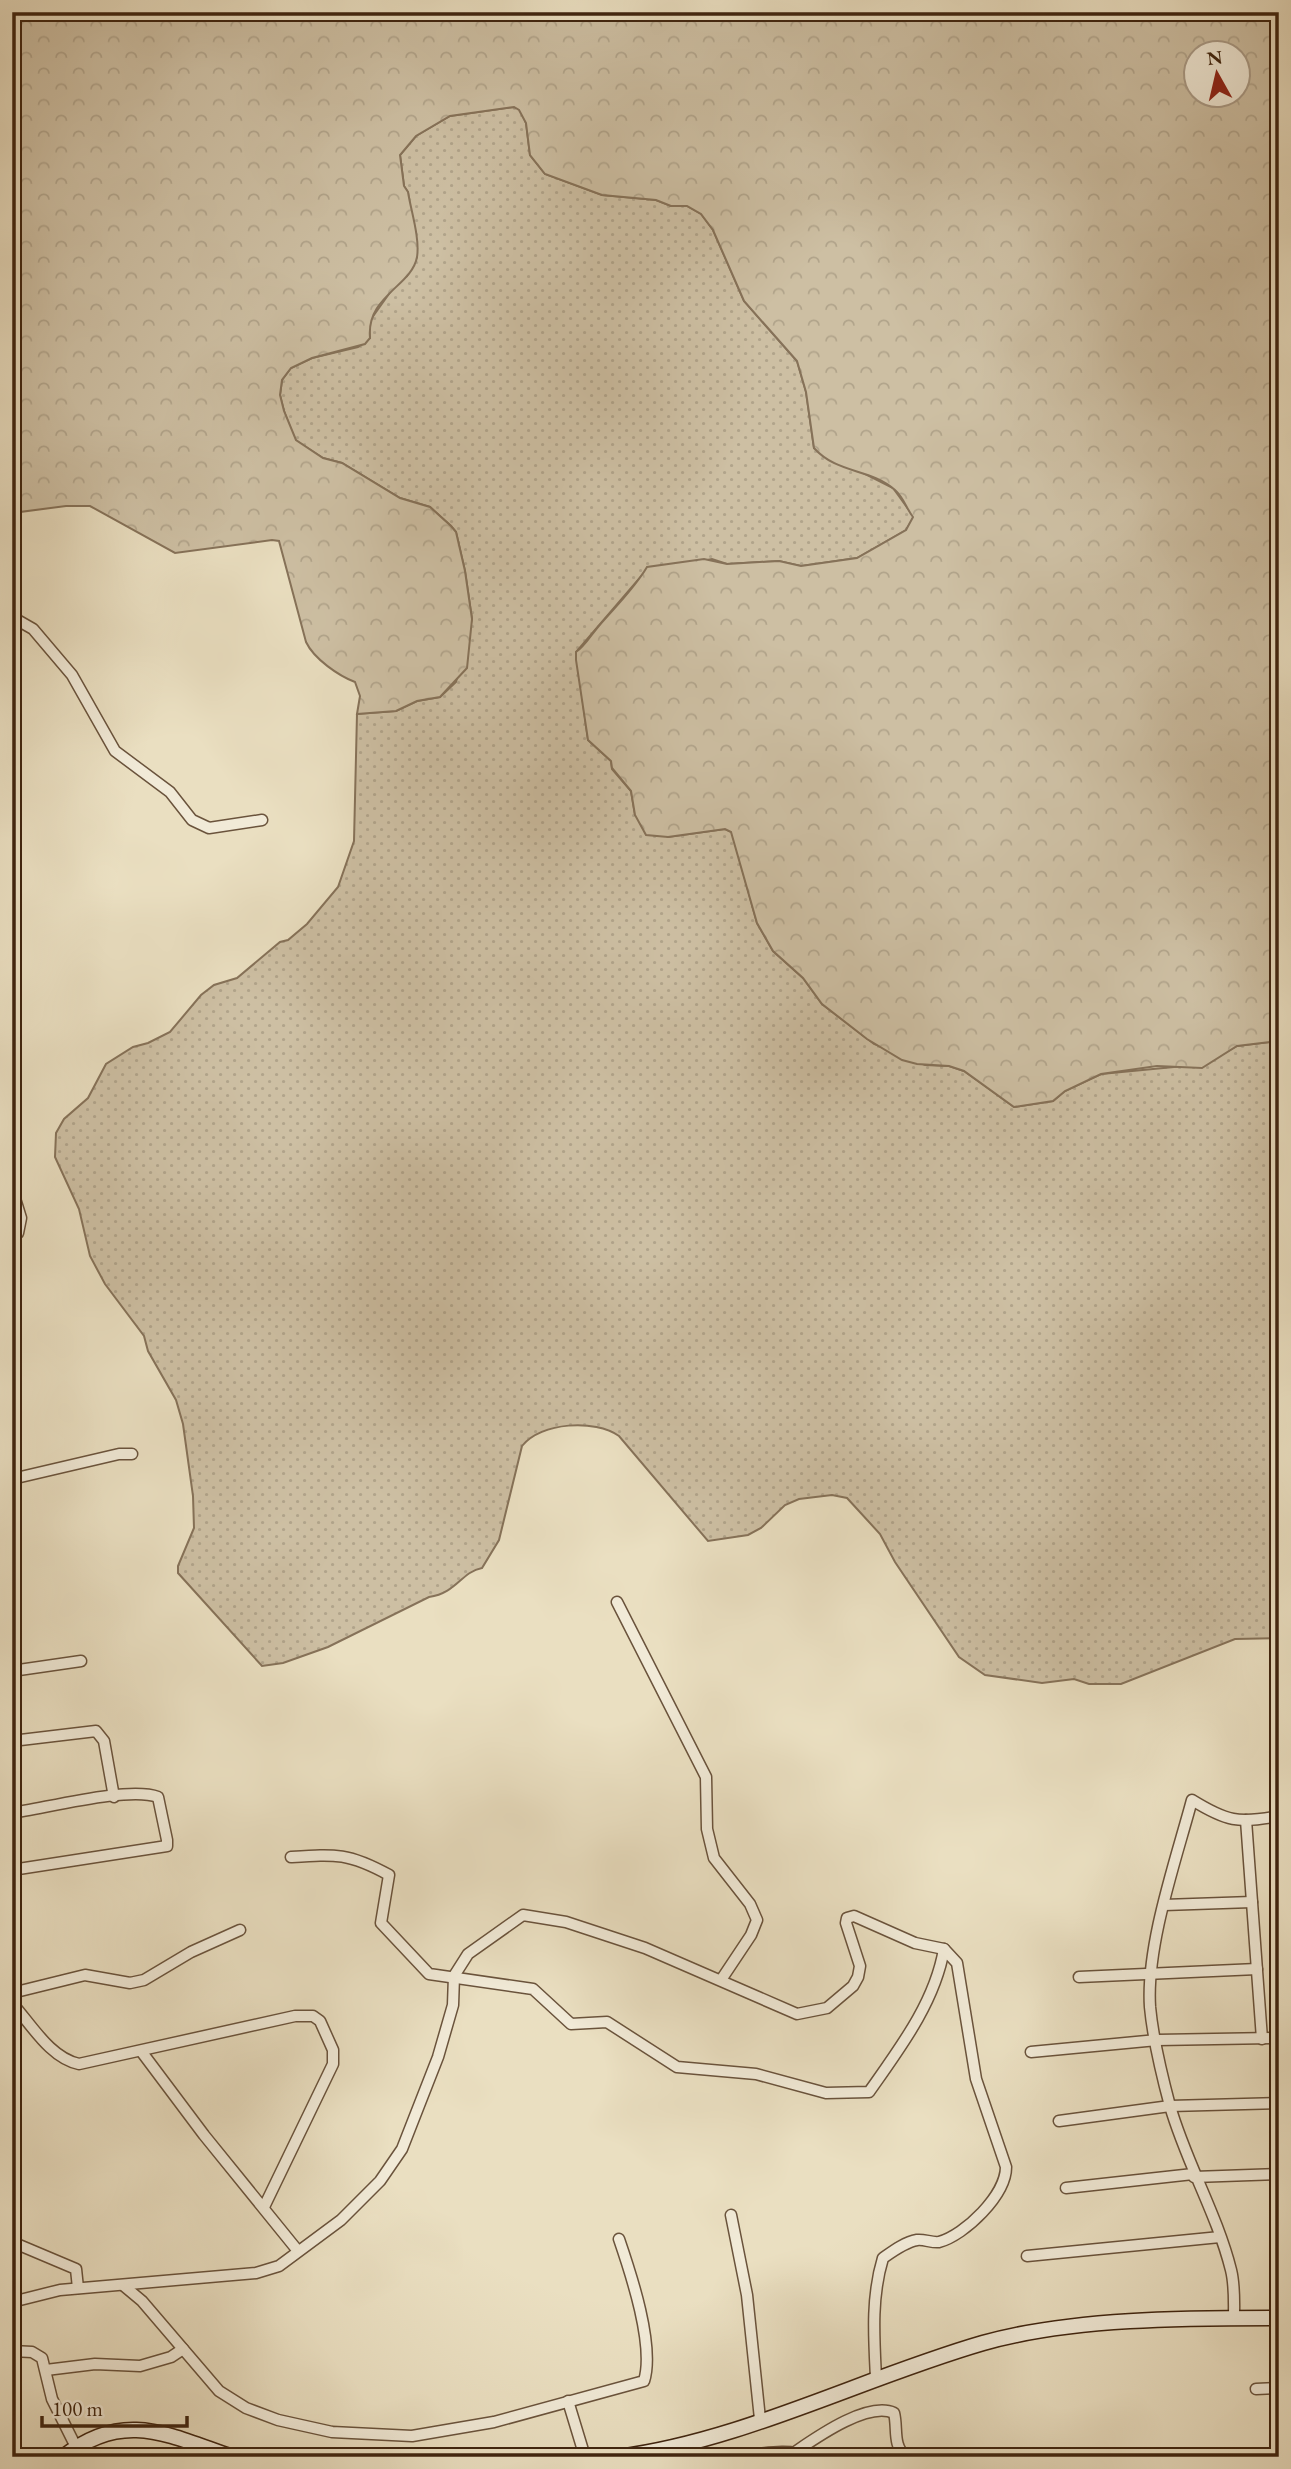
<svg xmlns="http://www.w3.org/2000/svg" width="1291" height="2469" viewBox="0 0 1291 2469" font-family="'EB Garamond',serif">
  <defs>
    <pattern id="grass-dots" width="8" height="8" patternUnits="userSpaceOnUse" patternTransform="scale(1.75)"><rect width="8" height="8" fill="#cdbfa3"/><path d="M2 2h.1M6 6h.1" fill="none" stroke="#b1a48b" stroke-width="1.8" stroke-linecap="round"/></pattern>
    <pattern id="forest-crowns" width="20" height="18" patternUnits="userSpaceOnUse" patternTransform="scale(1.75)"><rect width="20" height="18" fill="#cdbfa3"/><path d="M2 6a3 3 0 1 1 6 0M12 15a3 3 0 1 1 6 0" fill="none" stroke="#b1a48b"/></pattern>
  </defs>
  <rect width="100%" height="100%" fill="#eadfc1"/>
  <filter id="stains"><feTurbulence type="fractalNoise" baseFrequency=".00286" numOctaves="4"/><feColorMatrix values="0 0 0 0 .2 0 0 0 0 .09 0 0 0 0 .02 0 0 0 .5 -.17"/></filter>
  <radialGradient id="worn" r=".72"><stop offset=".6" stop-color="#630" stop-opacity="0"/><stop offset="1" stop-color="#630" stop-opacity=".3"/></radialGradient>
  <!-- grass -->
  <path fill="url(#grass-dots)" stroke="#867259" stroke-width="2" d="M514,107L520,109L526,123L530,155L545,174L602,195L656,200L671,206H687L701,214L713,230L744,301L797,361L806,392L814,448L893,488L914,517L906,530L857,558L801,566L779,561L727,564L712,559L644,573L576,652L588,740L611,761L612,769L631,791L635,815L668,837L725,829L732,832L757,923L773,951L803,978L822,1004L874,1044L925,1065L949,1066L964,1071L1014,1107L1053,1101L1065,1091L1101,1074L1205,1064L1237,1046L1279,1041V1638L1235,1639L1121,1684H1089L1074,1679L1042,1683L985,1675L959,1657L895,1562L880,1534L847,1498L832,1495L799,1499L785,1505L761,1528L748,1535L708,1541L619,1436C595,1419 541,1422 522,1446L499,1540L482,1568C461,1572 457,1593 429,1597L328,1647L283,1663L262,1666L178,1573V1566L194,1528L193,1496L183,1424L176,1400L148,1351L144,1336L105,1284L90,1256L79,1209L55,1157L56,1133L64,1119L88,1098L106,1064L133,1047L148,1043L170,1032L201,995L214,985L237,978L280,942L288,940L307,924L338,887L354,841L357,714L396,711L417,701L440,697L456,682L472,619L465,571L456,532L451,526L430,507L400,498L342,463L323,458L295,440L284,411L280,395L282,380L291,368L312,358L358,347L370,338L369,322L396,284L407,276L417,257L408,192L404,186L400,155L416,136L450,116Z"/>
  <!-- forest -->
  <path fill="url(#forest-crowns)" stroke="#867259" stroke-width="2" fill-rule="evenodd" d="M12,12H1279V1041L1237,1046L1202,1068L1157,1066L1101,1074L1065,1091L1053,1101L1014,1107L964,1071L949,1066L917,1064L902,1060L867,1039L822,1004L803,978L773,951L757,923L731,832L725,829L668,837L646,835L635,815L631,791L612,768L611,761L588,740L576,660V652C585,646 591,635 598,627C615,607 634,589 647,567L704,559L727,564L779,561L801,566L857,558L906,530L913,517C906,508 904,498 895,490C870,468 837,474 814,448L806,392L797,361L744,301L713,230L701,214L687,206H671L656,200L602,195L545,174L530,155L526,123L519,110L514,107L450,116L416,136L400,155L404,186L408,192C411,211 420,238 417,257C412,286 366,296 370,338L365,344L312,358L291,368L282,380L280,395L284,411L296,440L323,458L342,463L400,498L430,507L451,526L456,532L465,571L472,619L467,668L440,697L417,701L396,711L357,714L360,696L355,682C339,676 314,659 306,642L279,541L272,540L175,553L90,506H66L12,513ZM1196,52H1238V94H1196Z"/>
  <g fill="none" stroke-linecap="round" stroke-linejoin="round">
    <!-- minor casing -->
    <g stroke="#6a533c" stroke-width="13">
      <g id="minor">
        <path d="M12,617L33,629L72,675L115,751L170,792L192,820L209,828L262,820"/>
        <path d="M12,1189L21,1218L18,1233L12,1237"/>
        <path d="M12,1479L119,1454H132"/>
        <path d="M617,1602L706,1777L707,1829L714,1858L750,1904L757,1920L751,1935L721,1980"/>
        <path d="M12,1671L81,1661"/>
        <path d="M12,1741L96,1731L104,1741L114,1797"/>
        <path d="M12,1813C47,1808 129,1786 158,1797L167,1840V1846L12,1870"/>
        <path d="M1246,1820L1262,2039"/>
        <path d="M291,1857C336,1854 349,1853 389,1875L381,1923L429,1974L533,1989L571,2024L607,2022L677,2067L756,2074L826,2093L869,2092C900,2048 935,2002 944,1949"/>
        <path d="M1164,1905L1252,1902"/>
        <path d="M1079,1977L1257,1969"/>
        <path d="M12,1993L85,1975L130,1983L144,1980L191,1952L240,1930"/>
        <path d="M12,2003C31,2024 50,2058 79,2064L295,2016H313L320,2021L333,2050V2064L264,2207"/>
        <path d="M141,2051L204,2135L298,2251"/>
        <path d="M1031,2052L1157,2040L1279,2038"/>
        <path d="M1059,2121L1170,2106L1279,2103"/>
        <path d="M1194,2177L1279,2174"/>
        <path d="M1066,2188L1193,2174"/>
        <path d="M731,2215L747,2295L760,2419"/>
        <path d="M12,2242L76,2269L78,2288"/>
        <path d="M1027,2256L1220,2237"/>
        <path d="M124,2286L142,2301L219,2391L246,2408L278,2420L332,2432L412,2436L494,2422L644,2381C655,2346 631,2274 619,2239"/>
        <path d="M12,2302L60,2290L256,2273L279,2266L341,2220L380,2181L402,2149L438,2057L453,2005L454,1976L468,1954L523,1915L566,1922L645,1948L797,2014L827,2008L853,1986L858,1977L860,1966L846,1923L847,1918L854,1916L915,1943L944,1949L957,1963L976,2079L1006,2167C1006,2195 965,2235 939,2242C932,2243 924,2239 917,2240C905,2242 893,2251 883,2258C871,2297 874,2338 876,2378"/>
        <path d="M1234,2318C1234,2302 1235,2286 1231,2270C1217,2214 1186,2162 1170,2106C1162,2076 1153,2039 1150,2007C1146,1945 1176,1860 1192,1800C1226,1821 1238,1824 1279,1816"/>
        <path d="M12,2351L32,2352L42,2358L52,2399L76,2447"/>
        <path d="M46,2370L95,2364L140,2366L171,2357L183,2349"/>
        <path d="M1256,2389L1279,2388"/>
        <path d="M568,2401L585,2457"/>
        <path d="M681,2444C687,2448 694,2454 700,2456C730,2464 783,2443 807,2457"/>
        <path d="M795,2452C817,2437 868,2401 894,2413C898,2428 892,2445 906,2457"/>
      </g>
    </g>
    <!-- secondary casing -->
    <g stroke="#3f240f" stroke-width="17">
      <g id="secondary">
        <path d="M63,2457C124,2409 168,2435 232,2457"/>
        <path d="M618,2457C742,2441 862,2378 983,2343C1071,2318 1187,2318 1279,2318"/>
      </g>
    </g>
    <!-- minor -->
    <use href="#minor" stroke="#f1ead7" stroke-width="10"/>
    <!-- secondary -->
    <use href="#secondary" stroke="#f1ead7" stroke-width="14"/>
  </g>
  <!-- margin -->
  <rect width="1291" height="2469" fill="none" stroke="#eadfc1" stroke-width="42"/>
  <rect x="14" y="14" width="1263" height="2441" fill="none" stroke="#3f240f" stroke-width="3.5"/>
  <rect x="21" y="21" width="1249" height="2427" fill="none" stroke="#3f240f" stroke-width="2"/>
  <!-- north arrow -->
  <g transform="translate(1217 74) rotate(352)"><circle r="33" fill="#f1ead7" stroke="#aa9b87" stroke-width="2"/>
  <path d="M0-5L12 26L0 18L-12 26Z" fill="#8f2418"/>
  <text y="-10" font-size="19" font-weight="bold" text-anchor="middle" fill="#3f240f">N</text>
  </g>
  <!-- scale -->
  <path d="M42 2416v10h145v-10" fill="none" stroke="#3f240f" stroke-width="3.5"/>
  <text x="52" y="2416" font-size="21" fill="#3f240f" stroke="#f1ead7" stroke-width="5" paint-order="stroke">100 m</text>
  <rect width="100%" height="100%" filter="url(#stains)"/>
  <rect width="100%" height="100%" fill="url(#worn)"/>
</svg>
